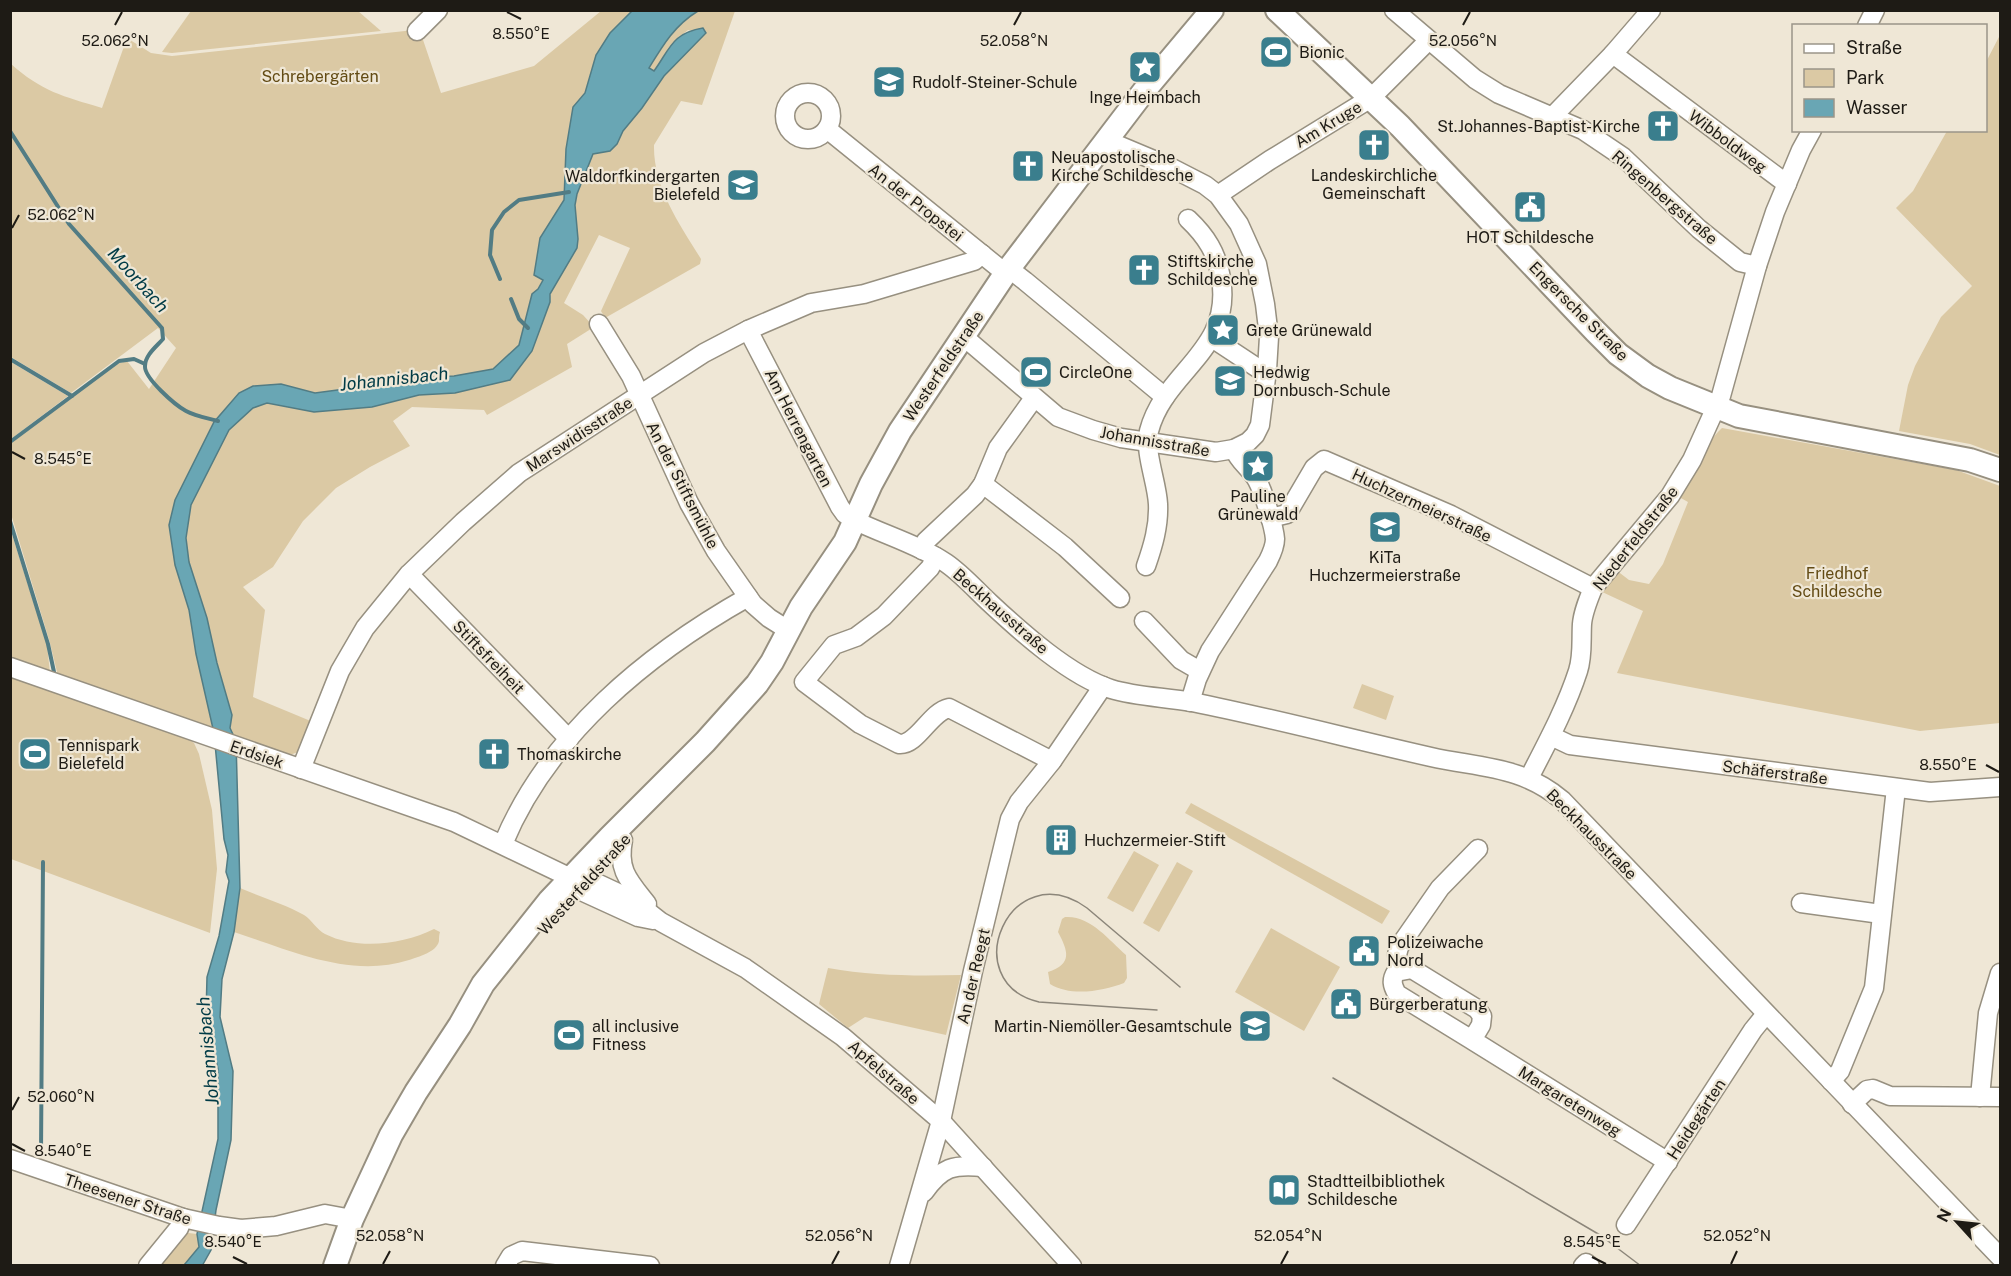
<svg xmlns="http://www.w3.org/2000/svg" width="2011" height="1276" viewBox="0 0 2011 1276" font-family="'Public Sans',sans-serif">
  <rect width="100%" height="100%" fill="#efe7d6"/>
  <!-- green -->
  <g fill="#dbc9a4">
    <path d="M191,11H358L381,31L172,53L162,52Z"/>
    <path d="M601,11H632L610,33L596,55L585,93L573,107L566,149L564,200L540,238L543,279L538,289L532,294L519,345L493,369L454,376L405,378L360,387L315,393L281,384L214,422L175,500L169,525L175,565L189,610L214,733L58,676L50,643L11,514V443L116,364L127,361L149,389L176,348L158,328L71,393L11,357L10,63C42,92 63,96 102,108L127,38L151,53L172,56L405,31L419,28L441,93L534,66Z"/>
    <path d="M698,11H735L702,105L681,101L654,145C653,187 680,225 701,259L700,264L605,318L601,311L630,248L599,235L564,303L583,315L594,327L567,344L572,367L487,415L484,410L412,407L393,421L410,446L370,467L336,488L303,521L273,567L243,587L265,610L253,697L313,722L298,752L290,755L236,741L230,728L232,715L217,662L207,618L189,562L186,538L191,505L229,430L253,408L267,403L314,412L372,407L419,395L455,393L510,379L541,323L555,281L577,248L578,239L575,205L577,194L593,154L610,151L617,144L623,131L642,108L664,76L706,33L688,30L677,39L654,71L649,68C663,45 675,25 698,11Z"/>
    <path d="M2000,35V455L1970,444L1899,431L1908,385L1915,366L1941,317L1972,286L1896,208L1913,191L1947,131L1986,130V62Z"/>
    <path d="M11,362L68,396L11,439Z"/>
    <path d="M1722,428L1956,470L2000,486V723L1920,731L1617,673L1643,611L1600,591L1616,570L1629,580L1649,584L1663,564L1688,502L1679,497C1695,474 1702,446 1722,428Z"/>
    <path d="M10,528L47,645L50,673L11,659Z"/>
    <path d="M11,676L184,736L194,743L199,754L212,810L217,869L210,933L11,859Z"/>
    <path d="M1362,684L1394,696L1386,720L1353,708Z"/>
    <path d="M1191,803L1390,911L1382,924L1185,813Z"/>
    <path d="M1134,851L1159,865L1133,912L1107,898Z"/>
    <path d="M1177,862L1193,871L1159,932L1143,923Z"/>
    <path d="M240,888C261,897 285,904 304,915C312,920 317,930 325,934C357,950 402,945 434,929L440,932C439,935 439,938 439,941C437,952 418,957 409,960C350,979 289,950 234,932Z"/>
    <path d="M1065,917C1090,915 1109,940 1126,955L1127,978L1124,983C1103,991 1071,997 1050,984L1048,972C1073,964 1068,951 1058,932L1062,919Z"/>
    <path d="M1271,928L1340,967L1304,1031L1235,992Z"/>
    <path d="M828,968C873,976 916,976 961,975L946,1035L865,1017L848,1028L819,1004Z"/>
    <path d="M180,1232L197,1234L199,1247L184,1265L155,1266Z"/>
  </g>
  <!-- water -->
  <path fill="#69a6b4" stroke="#527c84" stroke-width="1.5" d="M632,11H698C675,25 663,45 649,68L654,71C670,49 672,33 703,28L706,33L664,76L642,108L623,131L617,144L610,151L593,154L577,194L575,205L578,239L577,248L550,294V302L532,351L510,380L455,393L419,395L372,407L314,412L267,403L253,408L229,430L191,505L186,538L189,562L207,618L217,663L232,715L230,728L236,741L240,888L234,932L222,979L220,1017L233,1071L231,1140L216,1210L211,1250L202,1266L184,1265L199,1247L197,1234L218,1139V1069L206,1016L207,977L219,936L229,881L226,872L228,855L224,839L214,733L196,654L189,610L175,565L169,525L175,500L214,422L239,393L253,386L281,384L315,393L360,387L405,378L454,376L493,369L519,345L532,294L538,289L543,280L534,275L540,238L564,200L566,149L573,107L585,93L596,55L610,33Z"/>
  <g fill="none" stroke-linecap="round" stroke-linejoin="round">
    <!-- stream -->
    <g stroke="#527c84" stroke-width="4">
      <path d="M10,131L69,224L162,328L163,339C157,346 145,355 145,366C144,378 175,405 186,411C195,416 207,418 218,421"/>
      <path d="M500,279L490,255L492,230L504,212L519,200L569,192"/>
      <path d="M511,299L519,319L528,328"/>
      <path d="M10,359L72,396"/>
      <path d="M10,442L119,361L134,359L145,364"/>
      <path d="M10,521L48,644L54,672"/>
      <path d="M41,1154L43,862"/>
    </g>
    <!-- minor casing -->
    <g stroke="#979080" stroke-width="21">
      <g id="minor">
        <path d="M1394,10L1475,79L1499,94L1583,130L1623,157L1699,229L1740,262L1757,266"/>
        <path d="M1867,26L1875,10"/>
        <path d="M417,31L438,10"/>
        <path d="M1613,54L1787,184"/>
        <circle cx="808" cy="116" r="23"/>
        <path d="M1552,117L1613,54L1651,10"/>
        <path d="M827,129L999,268L1016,274L1025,281L1165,397"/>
        <path d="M1218,195L1270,160L1371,98L1428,41"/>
        <path d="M599,324L631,376L689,503L716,551L753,604L769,618L788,630"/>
        <path d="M748,330L840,507L845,514L856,521C885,535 919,545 946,563C962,574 976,590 990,603C1021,632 1070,676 1111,689C1137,697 1165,697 1192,702C1272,718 1351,739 1431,757C1480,768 1522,766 1562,800L2000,1257"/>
        <path d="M964,337L1058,417L1093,430L1121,438L1216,452L1234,449L1248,442L1255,435L1260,425L1267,370L1269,337L1265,304L1257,264L1239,224L1218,195L1205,185L1168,166L1106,140"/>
        <path d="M1212,338L1259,369L1267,370"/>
        <path d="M983,484L1065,547L1120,598"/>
        <path d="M1270,518L1287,514L1314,468L1324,460L1451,515L1593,588"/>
        <path d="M922,550L926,541L975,495L983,484L998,448L1034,398"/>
        <path d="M936,557L930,568L884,616L856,637L834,645L804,682L860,724L899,744C917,746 930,712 949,708L1052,761"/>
        <path d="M1146,566C1153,546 1159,526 1158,504C1157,482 1144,452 1149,431C1165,370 1233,352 1221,278C1217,253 1206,236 1188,219"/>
        <path d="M409,574L569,739"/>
        <path d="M1144,621L1181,660L1200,671"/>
        <path d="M10,667L454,822L571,878L588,879L633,900L661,922L745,968L843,1037L941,1121L1072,1266"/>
        <path d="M1190,702L1197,679L1210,651L1268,561C1271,555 1275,546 1275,539C1274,526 1263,491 1257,480C1250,468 1239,462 1234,449"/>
        <path d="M1551,736L1570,745L1930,792L2000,787"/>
        <path d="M301,769L340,671L365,628L409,574L463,522L519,473L704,353L748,330L811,303L864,294L974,261L982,254"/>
        <path d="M1529,778C1547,743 1566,708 1578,671C1583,656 1581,640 1582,624C1583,612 1588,600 1593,588L1670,496L1692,460L1721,396L1757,266L1775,212L1801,150L1812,130"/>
        <path d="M623,840C617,870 629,881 647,904"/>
        <path d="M503,844C548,735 647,654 748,597"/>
        <path d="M571,878L579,890L638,917L653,920"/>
        <path d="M1801,903L1881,914"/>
        <path d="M1401,969L1397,955L1399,947L1440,888L1478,849"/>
        <path d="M1472,1040L1397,994C1392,985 1391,980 1396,972L1412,969L1477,1009L1482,1016L1481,1025L1472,1040L1668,1162"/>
        <path d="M1831,1081L1840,1071L1874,988L1896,788"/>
        <path d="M1980,1097L1988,1013L2000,973"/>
        <path d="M1852,1104L1867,1090L1873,1089L1890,1096L2000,1097"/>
        <path d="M10,1159L183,1218L219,1226L241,1229L276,1226L325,1214L352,1219"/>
        <path d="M924,1192C942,1167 953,1164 983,1167"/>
        <path d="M1626,1225L1753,1030L1766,1014"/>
        <path d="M148,1266L179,1228L183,1218"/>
        <path d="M505,1266L511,1256L522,1251L650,1266"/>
        <path d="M899,1266L941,1121L973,971L1010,819L1019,802L1052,761L1103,686"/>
        <path d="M1583,1266L1586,1263L1590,1266"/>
      </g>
    </g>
    <!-- major casing -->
    <g stroke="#979080" stroke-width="26">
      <g id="major">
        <path d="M1277,10L1400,126L1595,331L1618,354L1648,376L1670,388L1739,416L1970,460L2000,470"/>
        <path d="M335,1266L352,1219L391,1135L416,1092L460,1025L483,984L549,901L609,838L705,742L757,684L772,662L801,607L845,542L871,484L900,431L1007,271L1144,91L1212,10"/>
      </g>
    </g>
    <!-- minor -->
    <use href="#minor" stroke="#fff" stroke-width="18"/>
    <!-- major -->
    <use href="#major" stroke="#fff" stroke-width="22"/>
    <!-- tram -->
    <g stroke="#8c867a" stroke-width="1.5">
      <path d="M1157,1010L1039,1002C955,982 1010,853 1087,908L1180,987"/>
      <path d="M1333,1078L1600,1235L1641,1266"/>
    </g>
  </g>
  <!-- ticks -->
  <path fill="none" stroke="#1e1b15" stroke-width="2" d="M507,12L521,19M115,25L122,12M1014,25L1021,12M1463,25L1470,12M12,228L19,215M12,452L25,459M1986,765L1999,772M12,1110L19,1097M12,1144L25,1151M233,1257L247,1264M1592,1257L1606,1264M383,1264L390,1251M832,1264L839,1251M1281,1264L1288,1251M1731,1264L1737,1251"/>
  <!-- icons -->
  <defs>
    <g id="stadium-square" transform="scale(1.725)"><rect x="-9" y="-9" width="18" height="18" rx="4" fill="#3a7e8d" stroke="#efe7d6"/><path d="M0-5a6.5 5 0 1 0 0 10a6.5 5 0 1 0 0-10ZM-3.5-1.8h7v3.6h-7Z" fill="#fff"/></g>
    <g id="sight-square" transform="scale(1.725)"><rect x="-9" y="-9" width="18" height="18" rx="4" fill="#3a7e8d" stroke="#efe7d6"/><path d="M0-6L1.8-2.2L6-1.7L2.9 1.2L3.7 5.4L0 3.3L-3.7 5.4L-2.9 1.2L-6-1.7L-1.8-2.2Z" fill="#fff"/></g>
    <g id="school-square" transform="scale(1.725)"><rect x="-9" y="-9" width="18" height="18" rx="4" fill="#3a7e8d" stroke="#efe7d6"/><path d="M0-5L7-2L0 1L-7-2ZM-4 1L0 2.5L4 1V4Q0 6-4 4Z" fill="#fff"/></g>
    <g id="church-square" transform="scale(1.725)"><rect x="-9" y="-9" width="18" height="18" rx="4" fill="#3a7e8d" stroke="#efe7d6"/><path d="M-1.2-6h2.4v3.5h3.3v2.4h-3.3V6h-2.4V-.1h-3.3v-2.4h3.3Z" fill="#fff"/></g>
    <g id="civic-square" transform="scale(1.725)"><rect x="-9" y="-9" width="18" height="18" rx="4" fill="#3a7e8d" stroke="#efe7d6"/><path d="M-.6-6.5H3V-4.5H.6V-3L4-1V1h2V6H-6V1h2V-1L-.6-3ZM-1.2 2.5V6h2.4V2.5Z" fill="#fff"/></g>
    <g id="building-square" transform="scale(1.725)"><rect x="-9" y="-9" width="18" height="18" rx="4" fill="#3a7e8d" stroke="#efe7d6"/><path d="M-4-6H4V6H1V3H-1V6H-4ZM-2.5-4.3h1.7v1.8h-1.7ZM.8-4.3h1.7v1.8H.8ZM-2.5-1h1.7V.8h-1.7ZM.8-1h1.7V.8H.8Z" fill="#fff"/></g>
    <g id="library-square" transform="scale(1.725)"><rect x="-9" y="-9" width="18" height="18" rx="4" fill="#3a7e8d" stroke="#efe7d6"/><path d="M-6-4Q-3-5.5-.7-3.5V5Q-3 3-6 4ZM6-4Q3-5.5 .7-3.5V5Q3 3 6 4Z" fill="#fff"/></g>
  </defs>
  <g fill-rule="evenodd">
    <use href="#stadium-square" x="1276" y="52"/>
    <use href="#sight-square" x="1145" y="67"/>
    <use href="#school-square" x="889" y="82"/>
    <use href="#church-square" x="1663" y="126"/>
    <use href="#church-square" x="1374" y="145"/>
    <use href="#church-square" x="1028" y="166"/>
    <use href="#school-square" x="743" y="185"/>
    <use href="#civic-square" x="1530" y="207"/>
    <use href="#church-square" x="1144" y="270"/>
    <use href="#sight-square" x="1223" y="330"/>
    <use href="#stadium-square" x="1036" y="372"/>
    <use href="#school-square" x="1230" y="381"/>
    <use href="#sight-square" x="1258" y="466"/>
    <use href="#school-square" x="1385" y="527"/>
    <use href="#stadium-square" x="35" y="754"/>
    <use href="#church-square" x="494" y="754"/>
    <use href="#building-square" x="1061" y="840"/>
    <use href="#civic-square" x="1364" y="951"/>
    <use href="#civic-square" x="1346" y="1004"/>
    <use href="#school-square" x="1255" y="1026"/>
    <use href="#stadium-square" x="569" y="1035"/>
    <use href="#library-square" x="1284" y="1190"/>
  </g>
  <g text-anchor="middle" stroke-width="4.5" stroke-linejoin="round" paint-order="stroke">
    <!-- poi labels -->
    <g font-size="16" fill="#1e1b15" stroke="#efe7d6" text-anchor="start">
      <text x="1299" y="58">Bionic</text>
      <text x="912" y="88">Rudolf-Steiner-Schule</text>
      <text x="1145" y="103" text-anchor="middle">Inge Heimbach</text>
      <text x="1640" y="132" text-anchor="end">St.Johannes-Baptist-Kirche</text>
      <text x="1051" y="163">Neuapostolische<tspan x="1051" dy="18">Kirche Schildesche</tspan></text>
      <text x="1374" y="181" text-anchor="middle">Landeskirchliche<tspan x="1374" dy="18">Gemeinschaft</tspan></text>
      <text x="720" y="182" text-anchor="end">Waldorfkindergarten<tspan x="720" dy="18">Bielefeld</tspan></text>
      <text x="1530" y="243" text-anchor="middle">HOT Schildesche</text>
      <text x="1167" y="267">Stiftskirche<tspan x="1167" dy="18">Schildesche</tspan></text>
      <text x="1246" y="336">Grete Grünewald</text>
      <text x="1059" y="378">CircleOne</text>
      <text x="1253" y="378">Hedwig<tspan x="1253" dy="18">Dornbusch-Schule</tspan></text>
      <text x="1258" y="502" text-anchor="middle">Pauline<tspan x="1258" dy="18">Grünewald</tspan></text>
      <text x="1385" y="563" text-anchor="middle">KiTa<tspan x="1385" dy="18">Huchzermeierstraße</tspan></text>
      <text x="58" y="751">Tennispark<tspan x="58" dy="18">Bielefeld</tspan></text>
      <text x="517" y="760">Thomaskirche</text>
      <text x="1084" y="846">Huchzermeier-Stift</text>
      <text x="1387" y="948">Polizeiwache<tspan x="1387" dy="18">Nord</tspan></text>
      <text x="1369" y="1010">Bürgerberatung</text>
      <text x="592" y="1032">all inclusive<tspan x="592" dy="18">Fitness</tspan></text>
      <text x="1232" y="1032" text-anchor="end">Martin-Niemöller-Gesamtschule</text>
      <text x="1307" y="1187">Stadtteilbibliothek<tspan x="1307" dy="18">Schildesche</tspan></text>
    </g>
    <!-- park labels -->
    <g font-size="16" fill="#634b14" stroke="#efe7d6">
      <text x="320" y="82">Schrebergärten</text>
      <text x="1837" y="579">Friedhof<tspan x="1837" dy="18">Schildesche</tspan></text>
    </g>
    <!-- street labels -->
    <g font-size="16" fill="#1e1b15" stroke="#efe7d6">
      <text transform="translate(1328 124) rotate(-31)" y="6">Am Kruge</text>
      <text transform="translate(1728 141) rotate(37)" y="6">Wibboldweg</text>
      <text transform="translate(1665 197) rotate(41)" y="6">Ringenbergstraße</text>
      <text transform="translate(916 202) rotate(38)" y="6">An der Propstei</text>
      <text transform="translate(1579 311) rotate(45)" y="6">Engersche Straße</text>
      <text transform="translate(943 366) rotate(-56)" y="6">Westerfeldstraße</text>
      <text transform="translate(799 428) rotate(63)" y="6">Am Herrengarten</text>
      <text transform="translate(579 434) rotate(-33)" y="6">Marswidisstraße</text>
      <text transform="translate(1155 441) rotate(10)" y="6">Johannisstraße</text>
      <text transform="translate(683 485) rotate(63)" y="6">An der Stiftsmühle</text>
      <text transform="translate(1422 505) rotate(25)" y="6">Huchzermeierstraße</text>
      <text transform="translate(1635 538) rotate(-52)" y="6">Niederfeldstraße</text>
      <text transform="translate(1001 611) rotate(41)" y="6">Beckhausstraße</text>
      <text transform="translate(489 657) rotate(46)" y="6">Stiftsfreiheit</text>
      <text transform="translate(257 754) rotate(19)" y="6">Erdsiek</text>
      <text transform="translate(1775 772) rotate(7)" y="6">Schäferstraße</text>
      <text transform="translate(1592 834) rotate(45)" y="6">Beckhausstraße</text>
      <text transform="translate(584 884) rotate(-48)" y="6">Westerfeldstraße</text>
      <text transform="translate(973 976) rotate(-77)" y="6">An der Reegt</text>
      <text transform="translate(884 1072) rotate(41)" y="6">Apfelstraße</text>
      <text transform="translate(1570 1101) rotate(32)" y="6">Margaretenweg</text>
      <text transform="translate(1696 1119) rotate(-57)" y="6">Heidegärten</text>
      <text transform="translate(128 1199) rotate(18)" y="6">Theesener Straße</text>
    </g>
    <!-- water labels -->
    <g font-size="18" font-style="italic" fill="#003b46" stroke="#efe7d6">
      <text transform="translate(138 280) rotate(48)" y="6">Moorbach</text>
      <text transform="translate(394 379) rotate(-6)" y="6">Johannisbach</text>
      <text transform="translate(208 1051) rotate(-95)" y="6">Johannisbach</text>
    </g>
  </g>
  <g font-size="15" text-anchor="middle" fill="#1e1b15" stroke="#efe7d6" stroke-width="4.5" stroke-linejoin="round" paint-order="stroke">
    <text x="521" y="39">8.550°E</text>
    <text x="115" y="46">52.062°N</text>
    <text x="1014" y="46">52.058°N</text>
    <text x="1463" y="46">52.056°N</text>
    <text x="61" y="220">52.062°N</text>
    <text x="63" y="464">8.545°E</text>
    <text x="1948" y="770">8.550°E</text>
    <text x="61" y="1102">52.060°N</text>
    <text x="63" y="1156">8.540°E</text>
    <text x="390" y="1241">52.058°N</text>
    <text x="839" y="1241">52.056°N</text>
    <text x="1288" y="1241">52.054°N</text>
    <text x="1737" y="1241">52.052°N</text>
    <text x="233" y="1247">8.540°E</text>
    <text x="1592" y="1247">8.545°E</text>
  </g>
  <!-- border -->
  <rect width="2011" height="1276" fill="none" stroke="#1e1b15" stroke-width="24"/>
  <!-- legend -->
  <rect x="1792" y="24" width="195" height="108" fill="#efe7d6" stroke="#9b9589" stroke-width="1.5"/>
  <rect x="1804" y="44" width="30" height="9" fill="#ffffff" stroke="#9b9589" stroke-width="1.5"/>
  <text x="1846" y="54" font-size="18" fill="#1e1b15">Straße</text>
  <rect x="1804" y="69" width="30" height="18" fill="#dbc9a4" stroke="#9b9589" stroke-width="1.5"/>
  <text x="1846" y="84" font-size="18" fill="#1e1b15">Park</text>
  <rect x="1804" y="99" width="30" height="18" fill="#69a6b4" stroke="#9b9589" stroke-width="1.5"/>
  <text x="1846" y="114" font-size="18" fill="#1e1b15">Wasser</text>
  <!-- north arrow -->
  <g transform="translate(1957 1222) rotate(297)" stroke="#efe7d6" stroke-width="4.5" paint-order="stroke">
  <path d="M0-4.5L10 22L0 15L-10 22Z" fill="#1e1b15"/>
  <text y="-9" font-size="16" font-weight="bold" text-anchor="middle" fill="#1e1b15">N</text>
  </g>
</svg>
